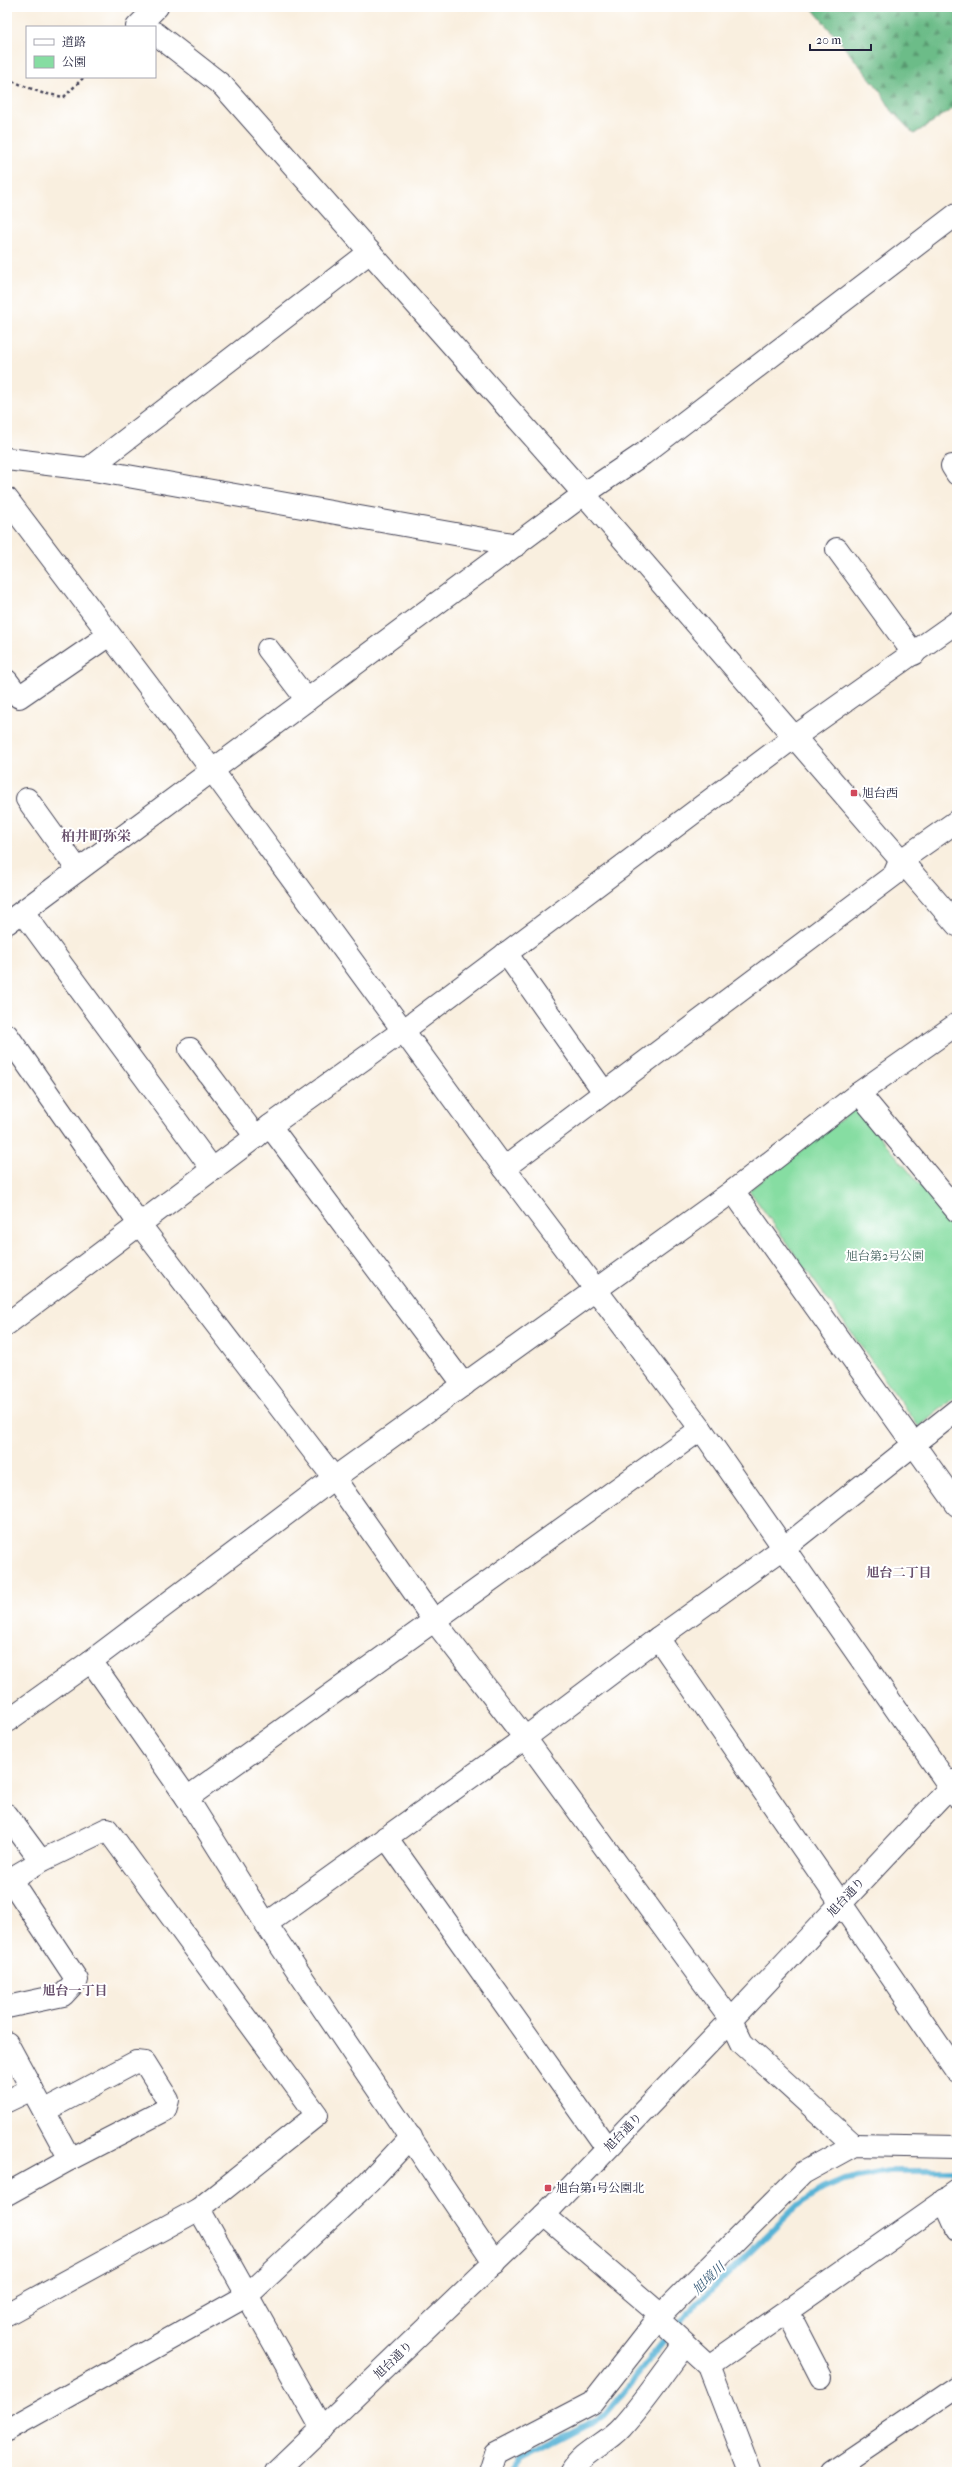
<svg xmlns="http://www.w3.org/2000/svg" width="964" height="2479" viewBox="0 0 964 2479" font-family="'IM FELL French Canon','Noto Serif JP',serif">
  <defs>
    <pattern id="forest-firs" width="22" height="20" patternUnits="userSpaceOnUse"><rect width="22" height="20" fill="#6cbc88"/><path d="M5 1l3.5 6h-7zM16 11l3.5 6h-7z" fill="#589870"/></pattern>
  </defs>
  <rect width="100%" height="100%" fill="#fff"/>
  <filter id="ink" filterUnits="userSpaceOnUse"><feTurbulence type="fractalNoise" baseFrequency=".025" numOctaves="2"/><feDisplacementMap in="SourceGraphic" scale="8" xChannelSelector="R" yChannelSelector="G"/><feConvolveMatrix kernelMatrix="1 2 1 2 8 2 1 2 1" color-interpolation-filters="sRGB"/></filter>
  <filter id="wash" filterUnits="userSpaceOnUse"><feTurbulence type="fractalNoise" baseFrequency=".012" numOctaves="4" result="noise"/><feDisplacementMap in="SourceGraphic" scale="16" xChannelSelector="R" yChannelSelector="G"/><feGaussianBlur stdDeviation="0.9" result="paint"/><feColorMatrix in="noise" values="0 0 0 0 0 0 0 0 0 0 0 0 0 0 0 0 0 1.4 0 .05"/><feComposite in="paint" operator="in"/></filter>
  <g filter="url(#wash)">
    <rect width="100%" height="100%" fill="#f9efdf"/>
    <!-- forest -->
    <path fill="url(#forest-firs)" stroke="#476f62" d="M811,7H957V106L914,134L892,111L879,89Z"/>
    <!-- park -->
    <path fill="#86dda2" stroke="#54806e" d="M856,1108L957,1229V1395L919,1427L749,1190Z"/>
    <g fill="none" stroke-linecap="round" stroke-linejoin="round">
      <!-- stream -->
      <path stroke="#57b2d5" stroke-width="6" d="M510,2472L520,2459L605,2415L686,2315L799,2204L823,2189L844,2180L889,2171H957"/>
    </g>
  </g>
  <g filter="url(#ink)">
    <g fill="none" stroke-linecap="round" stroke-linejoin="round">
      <!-- street casing -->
      <g stroke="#424154" stroke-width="24">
        <g id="street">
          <path d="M137,27L157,7"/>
          <path d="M155,33L223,86L584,494"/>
          <path d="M7,459L88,469L517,545"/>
          <path d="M952,466L957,474"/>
          <path d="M88,469L370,252"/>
          <path d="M7,499L212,770L504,1168L701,1429L957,1797"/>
          <path d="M837,549L914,654"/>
          <path d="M268,649L307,700"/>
          <path d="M7,681L19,697L109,635"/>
          <path d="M27,799L78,870"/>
          <path d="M23,912L213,1170"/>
          <path d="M7,923L584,494L643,454L957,214"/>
          <path d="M506,953L604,1092"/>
          <path d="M7,1035L140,1225L334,1478L433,1619L525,1738L731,2020L742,2043L854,2145"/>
          <path d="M190,1049L256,1137"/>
          <path d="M859,1093L957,1211"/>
          <path d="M270,1126L464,1385"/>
          <path d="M504,1168L894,875L900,861L957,821"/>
          <path d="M733,1191L957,1505"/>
          <path d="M7,1324L270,1126L404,1030L793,738L957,622"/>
          <path d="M658,1638L957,2072"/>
          <path d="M91,1661L187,1798L266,1924L495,2263"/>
          <path d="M7,1721L91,1661L334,1478L733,1191L859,1093L957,1024"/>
          <path d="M187,1798L701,1429"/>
          <path d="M7,1815L41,1861"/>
          <path d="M386,1837L607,2148"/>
          <path d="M7,1881L41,1861L107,1829L317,2115L199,2209L7,2314"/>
          <path d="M266,1924L525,1738L658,1638L785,1547L957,1410"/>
          <path d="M7,2007L63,1995L77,1980L10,1879"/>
          <path d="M7,2043L70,2159L7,2194"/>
          <path d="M7,2101L32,2089"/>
          <path d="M44,2111L136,2062L145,2063L168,2100L165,2110L70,2159"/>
          <path d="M944,2200L957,2229"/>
          <path d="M199,2209L322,2429"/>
          <path d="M544,2215L661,2315"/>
          <path d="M788,2313L821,2377"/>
          <path d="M658,2319L709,2366L750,2472"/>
          <path d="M709,2366L957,2192"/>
          <path d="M7,2430L248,2295L369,2182L411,2137"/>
          <path d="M490,2472L496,2453L592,2403L661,2315L803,2173L854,2145L957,2147"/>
          <path d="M571,2472C583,2451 606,2445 621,2428C645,2402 664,2372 685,2345"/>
          <path d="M831,2472L957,2387"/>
        </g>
      </g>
      <!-- secondary casing -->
      <g stroke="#424154" stroke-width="24">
        <g id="secondary">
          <path d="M584,494L957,925"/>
          <path d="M276,2472L544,2215L731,2020L957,1780"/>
        </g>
      </g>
      <!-- path -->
      <path stroke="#424154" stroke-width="2.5" stroke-dasharray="3 3" stroke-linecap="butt" d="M7,79L42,93L64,97L84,77"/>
      <!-- street -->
      <use href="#street" stroke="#fff" stroke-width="22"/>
      <!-- secondary -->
      <use href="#secondary" stroke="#fff" stroke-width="22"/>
    </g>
  </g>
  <!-- markers -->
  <g fill="#d1495b" stroke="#fff" stroke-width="1.5">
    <rect x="850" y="789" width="8" height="8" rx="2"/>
    <rect x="544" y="2184" width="8" height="8" rx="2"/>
  </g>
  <g text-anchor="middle" stroke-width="4" stroke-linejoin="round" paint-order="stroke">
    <!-- poi labels -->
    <g font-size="12" fill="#22223b" stroke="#fff" text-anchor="start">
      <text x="862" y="797">旭台西</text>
      <text x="556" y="2192">旭台第1号公園北</text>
    </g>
    <!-- park labels -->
    <g font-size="12" fill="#45635f" stroke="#fff">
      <text x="885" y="1260">旭台第2号公園</text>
    </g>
    <!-- street labels -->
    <g font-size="12" fill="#22223b" stroke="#fff">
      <text transform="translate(846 1897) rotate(-47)" y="4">旭台通り</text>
      <text transform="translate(623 2132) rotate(-46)" y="4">旭台通り</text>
      <text transform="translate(393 2360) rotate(-44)" y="4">旭台通り</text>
    </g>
    <!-- neighbourhood labels -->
    <g font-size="13" font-weight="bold" fill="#68506c" stroke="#fff">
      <text x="899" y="1577">旭台二丁目</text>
      <text x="75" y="1995">旭台一丁目</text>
    </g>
    <!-- water labels -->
    <g font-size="13" font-style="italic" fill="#375c79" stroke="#fff">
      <text transform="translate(708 2278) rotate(-44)" y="5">旭境川</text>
    </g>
    <!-- quarter labels -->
    <g font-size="14" font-weight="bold" fill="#68506c" stroke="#fff">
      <text x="96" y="841">柏井町弥栄</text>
    </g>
  </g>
  <!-- margin -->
  <rect width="964" height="2479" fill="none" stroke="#fff" stroke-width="24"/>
  <!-- legend -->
  <rect x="26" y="26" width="130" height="52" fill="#ffffff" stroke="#a7a7b1"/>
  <rect x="34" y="39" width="20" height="6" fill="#ffffff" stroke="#a7a7b1"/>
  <text x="62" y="46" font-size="12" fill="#22223b">道路</text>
  <rect x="34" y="56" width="20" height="12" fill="#86dda2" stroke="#a7a7b1"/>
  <text x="62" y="66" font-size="12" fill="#22223b">公園</text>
  <!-- scale -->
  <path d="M810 44v6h61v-6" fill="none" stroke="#22223b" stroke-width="2"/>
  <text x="816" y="44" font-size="12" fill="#22223b" stroke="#ffffff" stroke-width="3" paint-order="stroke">20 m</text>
</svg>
